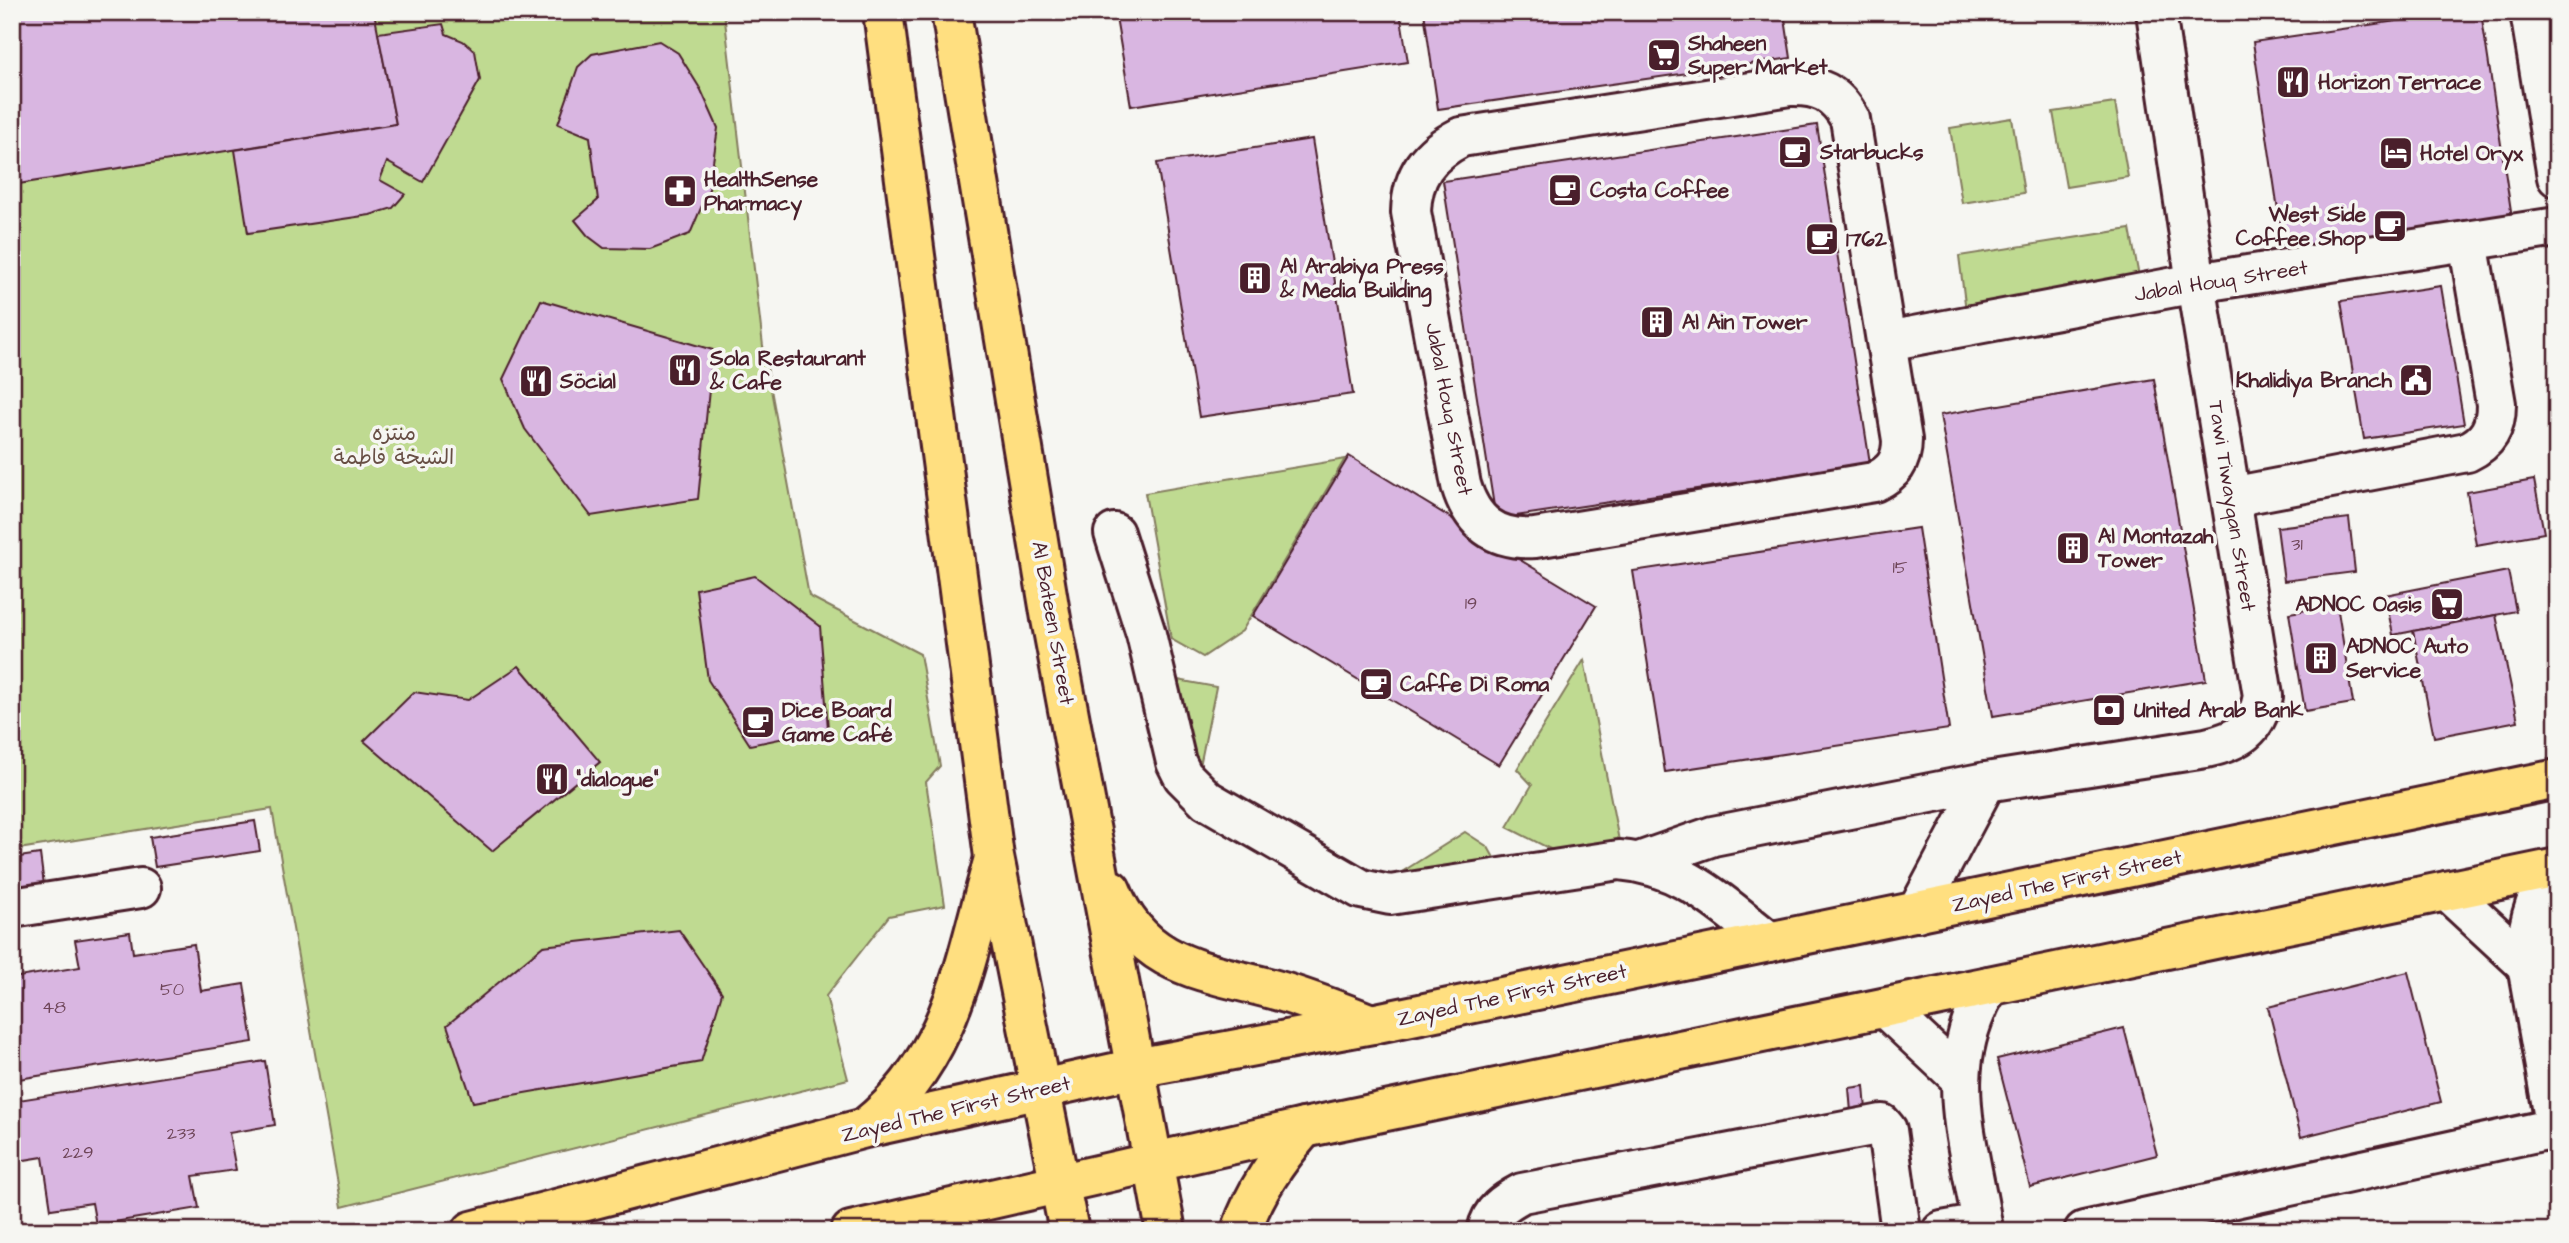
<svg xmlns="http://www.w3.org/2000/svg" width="2569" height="1243" viewBox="0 0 2569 1243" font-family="'Architects Daughter','Playpen Sans Arabic',sans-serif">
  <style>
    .green { fill: #bfda91; stroke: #847c5e; stroke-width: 2 }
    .building { fill: #d9b6e1; stroke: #4a1f2b; stroke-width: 2 }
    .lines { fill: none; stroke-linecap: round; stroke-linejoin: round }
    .minor-casing { stroke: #4a1f2b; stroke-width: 44 }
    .major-casing { stroke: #4a1f2b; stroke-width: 44 }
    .minor { stroke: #f6f6f2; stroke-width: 38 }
    .major { stroke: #ffdf80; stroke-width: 38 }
    .labels { text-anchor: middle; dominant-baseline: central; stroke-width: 7; stroke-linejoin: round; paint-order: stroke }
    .number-label { font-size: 18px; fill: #6e4558 }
    .poi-label { font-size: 21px; font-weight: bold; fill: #4a1f2b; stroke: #f6f6f2; text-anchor: start }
    .street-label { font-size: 21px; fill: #4a1f2b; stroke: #f6f6f2 }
    .park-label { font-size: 21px; fill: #674e44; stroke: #f6f6f2 }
  </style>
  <rect width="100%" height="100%" fill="#f6f6f2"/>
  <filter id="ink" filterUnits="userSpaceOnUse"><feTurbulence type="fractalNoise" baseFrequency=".0143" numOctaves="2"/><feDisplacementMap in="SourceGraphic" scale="14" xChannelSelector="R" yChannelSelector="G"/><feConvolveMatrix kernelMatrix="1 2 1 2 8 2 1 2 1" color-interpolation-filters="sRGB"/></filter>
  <g filter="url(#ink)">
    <g class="green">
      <polygon points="12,12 724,12 763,346 809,596 920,654 940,766 926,782 945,905 889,916 826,996 848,1079 342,1207 272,809 12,850"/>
      <polygon points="2115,103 2128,177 2066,187 2053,112"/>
      <polygon points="2012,118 2024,193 1962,203 1950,128"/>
      <polygon points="2130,229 2140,282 1966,311 1959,256"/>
      <polygon points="1345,459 1242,631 1203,657 1171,639 1145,493"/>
      <polygon points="1584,660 1620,846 1558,853 1507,827 1532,785 1517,769"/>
      <polygon points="1178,680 1216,687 1199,771 1193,770"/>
      <polygon points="1465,832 1488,847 1498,865 1397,875"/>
    </g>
    <g class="building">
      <polygon points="12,12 374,12 396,124 12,185"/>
      <polygon points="1115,12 1400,12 1408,62 1131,106"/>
      <polygon points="1424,12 1784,12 1791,58 1438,109"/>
      <polygon points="2458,12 2481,12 2513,224 2285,257 2253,42"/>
      <polygon points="443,24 446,34 463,41 475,51 480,80 423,182 387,162 380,180 405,194 393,208 370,215 248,233 235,150 396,124 378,33"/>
      <polygon points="659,41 678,53 701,90 718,128 709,189 690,234 650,249 604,248 588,236 575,220 598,200 590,137 558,124 578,67 592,54"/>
      <polygon points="1817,125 1870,463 1496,519 1443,181"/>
      <polygon points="1312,139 1353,394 1199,417 1157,163"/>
      <polygon points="2441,286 2464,424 2364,439 2341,301"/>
      <polygon points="541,300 713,350 698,499 591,516 525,429 503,379"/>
      <polygon points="2154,379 2206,680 1993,716 1940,415"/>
      <polygon points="1349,456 1596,606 1499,765 1253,616"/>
      <polygon points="2534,480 2544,533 2476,545 2467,492"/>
      <polygon points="2349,518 2355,572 2284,581 2277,527"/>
      <polygon points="1918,528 1949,729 1665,772 1633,571"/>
      <polygon points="2508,571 2516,611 2393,635 2385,595"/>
      <polygon points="755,576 820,626 828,729 750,745 708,680 696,589"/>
      <polygon points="2337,605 2353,703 2305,711 2289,613"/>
      <polygon points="2496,615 2518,721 2434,737 2413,631"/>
      <polygon points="519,666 600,762 492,851 364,741 414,692 468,700"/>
      <polygon points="255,821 260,851 155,867 150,837"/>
      <polygon points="40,854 44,885 12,889 12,858"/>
      <polygon points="679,930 722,993 701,1062 473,1102 447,1025 543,946"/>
      <polygon points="130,932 133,953 194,944 201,991 244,984 253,1042 12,1080 12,1015 16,1015 12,978 80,967 75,940"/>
      <polygon points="2408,972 2441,1102 2301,1137 2268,1007"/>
      <polygon points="2124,1028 2157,1155 2030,1187 1997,1059"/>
      <polygon points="265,1061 275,1125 229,1133 236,1170 193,1176 199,1208 96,1225 92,1203 51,1209 43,1157 12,1162 12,1101"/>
      <polygon points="1864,1086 1866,1110 1851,1112 1849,1088"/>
    </g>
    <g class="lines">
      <g class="minor-casing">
        <g id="minor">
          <polyline points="2530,12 2557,177"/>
          <path d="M1790,86c29,-1 46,7 60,33l52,321c0,22 -9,33 -28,42l-339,56c-40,3 -63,-16 -74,-53l-50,-273c1,-37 17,-58 50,-75z"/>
          <polyline points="1887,341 2196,283 2557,227"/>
          <path d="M2231,497l236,-45c21,-10 29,-24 29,-48l-28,-163"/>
          <path d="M1114,533l32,101 30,128 7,14 24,24 154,89 29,6 229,-35c64,5 102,44 151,82"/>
          <path d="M1639,862l74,-26 273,-54 220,-34c32,-7 51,-18 57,-52l-67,-413 -40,-271"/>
          <path d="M2551,870c-17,32 -26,59 -24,95l30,170"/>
          <polyline points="2447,891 2527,965"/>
          <polyline points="12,908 141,888"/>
          <polyline points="1917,912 1986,782"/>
          <polyline points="1885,1008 1959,1077"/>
          <path d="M1487,1231c4,-20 18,-29 35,-38l360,-69 5,6 14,101"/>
          <polyline points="1942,1231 1982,1224"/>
          <path d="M1983,1231c-13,-90 -45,-161 6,-245"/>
          <polyline points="2084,1231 2555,1128"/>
        </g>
      </g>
      <g class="major-casing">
        <g id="major">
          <polyline points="883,12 994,857 1069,1231"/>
          <polyline points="951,12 1051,619 1166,1231"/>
          <path d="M1111,890c32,82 102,81 175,103 29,9 57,20 86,31"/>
          <path d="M866,1127c86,-67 99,-167 127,-265"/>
          <polyline points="472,1231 865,1128 1136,1068 1372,1024 2557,779"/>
          <polyline points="851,1231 1304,1128 2557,868"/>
          <path d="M1241,1231c14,-40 36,-71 63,-103"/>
        </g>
      </g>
      <use href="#minor" class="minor"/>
      <use href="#major" class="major"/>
    </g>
  </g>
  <defs>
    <g id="supermarket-square" transform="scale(1.75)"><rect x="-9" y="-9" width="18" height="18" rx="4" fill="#4a1f2b" stroke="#f6f6f2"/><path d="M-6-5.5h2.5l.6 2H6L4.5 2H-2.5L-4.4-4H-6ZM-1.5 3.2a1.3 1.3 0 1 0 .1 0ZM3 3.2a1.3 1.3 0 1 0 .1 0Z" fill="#fff"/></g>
    <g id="restaurant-square" transform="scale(1.75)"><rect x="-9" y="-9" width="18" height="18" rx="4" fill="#4a1f2b" stroke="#f6f6f2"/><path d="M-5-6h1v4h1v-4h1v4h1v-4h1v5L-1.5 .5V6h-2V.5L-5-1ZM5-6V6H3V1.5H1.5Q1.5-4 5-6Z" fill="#fff"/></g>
    <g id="cafe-square" transform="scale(1.75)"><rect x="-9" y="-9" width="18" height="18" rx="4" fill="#4a1f2b" stroke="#f6f6f2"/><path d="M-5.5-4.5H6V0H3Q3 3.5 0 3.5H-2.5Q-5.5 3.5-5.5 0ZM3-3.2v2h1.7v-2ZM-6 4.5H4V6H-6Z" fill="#fff"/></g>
    <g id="hotel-square" transform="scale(1.75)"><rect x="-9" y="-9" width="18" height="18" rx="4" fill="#4a1f2b" stroke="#f6f6f2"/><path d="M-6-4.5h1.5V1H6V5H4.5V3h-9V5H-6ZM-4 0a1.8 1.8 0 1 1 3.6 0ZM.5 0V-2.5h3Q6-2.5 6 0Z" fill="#fff"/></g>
    <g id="pharmacy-square" transform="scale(1.75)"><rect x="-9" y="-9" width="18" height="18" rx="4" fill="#4a1f2b" stroke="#f6f6f2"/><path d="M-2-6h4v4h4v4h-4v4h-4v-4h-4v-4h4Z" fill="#fff"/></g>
    <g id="building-square" transform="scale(1.75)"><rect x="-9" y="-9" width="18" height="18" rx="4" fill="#4a1f2b" stroke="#f6f6f2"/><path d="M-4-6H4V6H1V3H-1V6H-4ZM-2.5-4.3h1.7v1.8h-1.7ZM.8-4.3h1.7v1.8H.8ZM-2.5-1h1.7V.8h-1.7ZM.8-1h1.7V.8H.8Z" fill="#fff"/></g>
    <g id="civic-square" transform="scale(1.75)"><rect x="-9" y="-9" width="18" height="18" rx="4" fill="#4a1f2b" stroke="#f6f6f2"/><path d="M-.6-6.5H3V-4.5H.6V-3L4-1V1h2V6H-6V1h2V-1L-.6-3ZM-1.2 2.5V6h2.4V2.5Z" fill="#fff"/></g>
    <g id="bank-square" transform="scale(1.75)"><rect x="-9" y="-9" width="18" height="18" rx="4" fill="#4a1f2b" stroke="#f6f6f2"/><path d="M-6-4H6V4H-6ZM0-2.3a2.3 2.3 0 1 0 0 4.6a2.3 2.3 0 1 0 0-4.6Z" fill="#fff"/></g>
  </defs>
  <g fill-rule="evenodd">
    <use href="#supermarket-square" x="1664" y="55"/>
    <use href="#restaurant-square" x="2293" y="82"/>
    <use href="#cafe-square" x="1795" y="152"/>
    <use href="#hotel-square" x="2396" y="153"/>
    <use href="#cafe-square" x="1565" y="190"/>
    <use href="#pharmacy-square" x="680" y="191"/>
    <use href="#cafe-square" x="2390" y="226"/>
    <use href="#cafe-square" x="1822" y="239"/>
    <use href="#building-square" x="1255" y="278"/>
    <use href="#building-square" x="1657" y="322"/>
    <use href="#restaurant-square" x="685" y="370"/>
    <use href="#civic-square" x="2416" y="380"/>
    <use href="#restaurant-square" x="536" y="381"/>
    <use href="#building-square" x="2073" y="548"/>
    <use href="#supermarket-square" x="2447" y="604"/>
    <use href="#building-square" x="2321" y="658"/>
    <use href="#cafe-square" x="1376" y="684"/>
    <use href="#bank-square" x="2109" y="710"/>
    <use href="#cafe-square" x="758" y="722"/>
    <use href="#restaurant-square" x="552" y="779"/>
  </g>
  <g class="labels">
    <g class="number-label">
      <text x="2297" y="544">31</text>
      <text x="1900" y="567">15</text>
      <text x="1471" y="603">19</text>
      <text x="172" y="989">50</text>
      <text x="54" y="1007">48</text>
      <text x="181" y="1133">233</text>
      <text x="78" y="1152">229</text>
    </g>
    <g class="poi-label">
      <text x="1688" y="43">Shaheen<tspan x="1688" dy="24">Super Market</tspan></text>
      <text x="2318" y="82">Horizon Terrace</text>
      <text x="1820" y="152">Starbucks</text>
      <text x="2420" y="153">Hotel Oryx</text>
      <text x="704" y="179">HealthSense<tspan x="704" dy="24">Pharmacy</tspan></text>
      <text x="1590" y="190">Costa Coffee</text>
      <text x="2366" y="214" text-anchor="end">West Side<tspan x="2366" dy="24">Coffee Shop</tspan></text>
      <text x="1846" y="239">1762</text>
      <text x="1280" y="266">Al Arabiya Press<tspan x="1280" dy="24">&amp; Media Building</tspan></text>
      <text x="1682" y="322">Al Ain Tower</text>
      <text x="710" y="358">Sola Restaurant<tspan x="710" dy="24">&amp; Cafe</tspan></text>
      <text x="2392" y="380" text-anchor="end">Khalidiya Branch</text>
      <text x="560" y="381">Söcial</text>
      <text x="2098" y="536">Al Montazah<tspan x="2098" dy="24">Tower</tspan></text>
      <text x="2422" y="604" text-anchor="end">ADNOC Oasis</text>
      <text x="2346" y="646">ADNOC Auto<tspan x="2346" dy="24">Service</tspan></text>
      <text x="1400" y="684">Caffe Di Roma</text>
      <text x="782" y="710">Dice Board<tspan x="782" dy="24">Game Café</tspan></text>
      <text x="2134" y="710">United Arab Bank</text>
      <text x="576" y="779">"dialogue"</text>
    </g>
    <g class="street-label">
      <text transform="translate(2221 281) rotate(-9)">Jabal Houq Street</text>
      <text transform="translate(1449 409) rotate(79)">Jabal Houq Street</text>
      <text transform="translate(2232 506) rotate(81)">Tawi Tiwayqan Street</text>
      <text transform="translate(1053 623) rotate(80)">Al Bateen Street</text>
      <text transform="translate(2067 881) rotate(-12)">Zayed The First Street</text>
      <text transform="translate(1512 995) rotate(-12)">Zayed The First Street</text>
      <text transform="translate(956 1109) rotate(-13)">Zayed The First Street</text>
    </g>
    <g class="park-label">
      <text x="394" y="433">منتزه<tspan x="394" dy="24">الشيخة فاطمة</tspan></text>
    </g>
  </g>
  <rect width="2569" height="1243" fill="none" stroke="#f6f6f2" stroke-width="42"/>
  <rect x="21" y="21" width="2527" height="1201" fill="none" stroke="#4a1f2b" stroke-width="2.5" filter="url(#ink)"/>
</svg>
